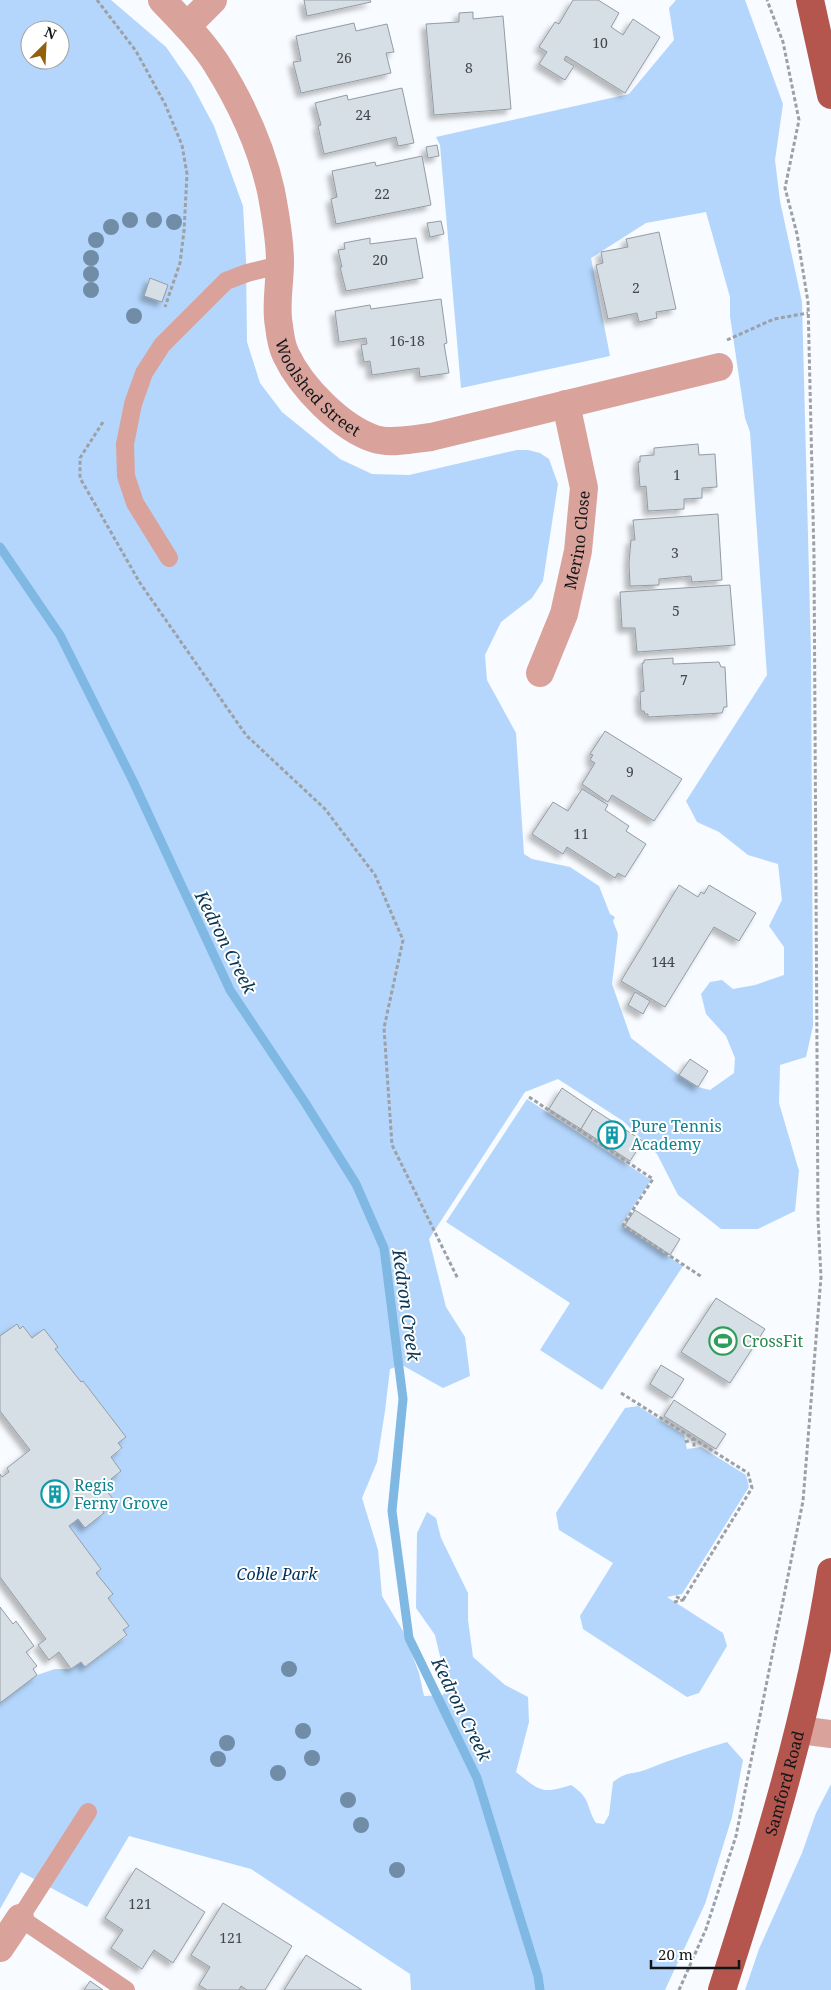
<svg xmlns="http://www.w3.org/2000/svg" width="831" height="1990" viewBox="0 0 831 1990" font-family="'Noto Serif',serif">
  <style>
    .green { fill: #b4d6fc; fill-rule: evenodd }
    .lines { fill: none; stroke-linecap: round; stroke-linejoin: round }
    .stream { stroke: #7eb8e3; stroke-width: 9 }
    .building { fill: #d6dee6; stroke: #949ba3; filter: url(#shadow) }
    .path { stroke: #9da0a4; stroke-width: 3; stroke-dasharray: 4 2.5; stroke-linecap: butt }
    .lane { stroke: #d9a39c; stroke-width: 18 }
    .street { stroke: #d9a39c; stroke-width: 28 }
    .primary { stroke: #b4564d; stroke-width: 28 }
    .tree { fill: #708ca6 }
    .labels { text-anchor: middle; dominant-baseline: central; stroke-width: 4; stroke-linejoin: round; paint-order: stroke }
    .number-label { font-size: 14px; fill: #43474c }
    .street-label { font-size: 16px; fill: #121518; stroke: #fff }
    .culture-label { font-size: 16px; fill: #0d838f; stroke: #fff; text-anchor: start }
    .leisure-label { font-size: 16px; fill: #27864d; stroke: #fff; text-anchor: start }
    .park-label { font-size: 16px; font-style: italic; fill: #00315d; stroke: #fff }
    .water-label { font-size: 18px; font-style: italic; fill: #083754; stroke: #fff }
  </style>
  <defs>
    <filter id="shadow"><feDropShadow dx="-4.5" dy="4.5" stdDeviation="2.5" flood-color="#0004"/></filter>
  </defs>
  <rect width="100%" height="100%" fill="#f8fbff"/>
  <g class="green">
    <path d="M0,0h111l55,47 25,36 23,43 29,80 3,54 1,82 13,41 22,29 58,47 32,15 37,1 108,-25h11l12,3 9,6 9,25 -15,97 -11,17 -31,24 -16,33 2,25 29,53 8,121 8,5 38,8 29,19 11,28 5,3 -2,4 5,13 -6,50 19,54 48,37 19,12 12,3 24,-17 1,-15 -9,-22 -20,-22 -5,-20 9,-12 12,-2 11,9 22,-4 29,-10v-28l-15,-21 13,-26 -4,-36 -30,-9 -29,-23 -22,-10 -11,-21 81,-126 -17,-243 -5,-14 -15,-102v-19l-24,-85 -60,11 -55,35 19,98 -149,32 -21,-243 -4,-8 193,-43 45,-54 -5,-32 7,-8h69l38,104 -8,56 5,41 22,101 9,351 2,373 -7,31 -26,8 -1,38 20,68 -4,40 -37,18h-37l-43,-34 -21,-41 -34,-33 -65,-42 -33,13 -96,147 17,68 19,30 5,39 -27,12 -41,-23 -12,4 -5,42 -8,51 -15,36 16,52 4,46 21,35 16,42 5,23 19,-1 4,-9 -12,-51 -19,-27 1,-75 10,-21 9,6 5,20 27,55v27l5,37 32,28 23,12 1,25 -13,50c23,18 25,23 55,13 21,14 14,20 25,38l8,1 5,-9 4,-33c15,-11 17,-7 32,-12 28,-11 54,-20 82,-28l16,18 -11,57 -27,87 -40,86h-254l-1,-16 -159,-105 -122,-33 -42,71 -66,-35 -21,37v-206l37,-28 18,-6h16l10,-7 4,5 42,-31 -4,-6 5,-4 -20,-28 4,-4 -16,-21 5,-4 -32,-43 9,-7 7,9 19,-15 -2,-4 11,-10 -9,-11 9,-7 -2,-2 10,-8 -10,-14 11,-8 -4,-6 8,-6 -43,-56 -2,1 -26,-33 -11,-20 -12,9 -8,-11 -4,2 -3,-5 -17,12zM30,30h30v30h-30z"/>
    <polygon points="527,1099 651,1180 621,1225 683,1266 602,1390 540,1350 570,1303 446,1222"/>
    <polygon points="638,1406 684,1435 687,1449 701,1447 746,1475 749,1487 682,1594 667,1597 723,1633 727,1646 699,1693 687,1697 583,1629 580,1616 613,1563 559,1530 556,1513 625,1408"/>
    <polygon points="831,1784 831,1990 745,1990 759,1949 802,1853 816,1813"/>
  </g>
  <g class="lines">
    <polyline class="stream" points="0,547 60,635 133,781 230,990 304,1101 356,1184 384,1248 403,1399 392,1511 409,1638 477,1778 538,1976 540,1990"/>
  </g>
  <g class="building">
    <polygon points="304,0 370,0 371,2 307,16"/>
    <polygon points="573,0 598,0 619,13 611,27 623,35 633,19 660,37 625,93 566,56 564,60 574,66 565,80 539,64 547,52 539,47 555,22 559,24"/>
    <polygon points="473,12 473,19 503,16 511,109 434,115 426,24 459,22 459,13"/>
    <polygon points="354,23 356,31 387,24 394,52 386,53 391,73 301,93 293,62 301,61 296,36"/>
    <polygon points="402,88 414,143 398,146 396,137 324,154 318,126 321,125 315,103 347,95 348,100"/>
    <polygon points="437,145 439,156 428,158 426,147"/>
    <polygon points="422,156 431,205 336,224 331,199 337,197 332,171 375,162 376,166"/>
    <polygon points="441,221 444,234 430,237 427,223"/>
    <polygon points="659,232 676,309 656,312 657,318 639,322 637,313 608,319 596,265 603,263 601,252 628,247 626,239"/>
    <polygon points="370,238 370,244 416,238 423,278 346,291 340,267 342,267 338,250 345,249 344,243"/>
    <polygon points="150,278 168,285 162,302 144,296"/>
    <polygon points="441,299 447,343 444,344 449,373 420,377 419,368 372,375 370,361 364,362 361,345 367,344 366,338 339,342 335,311 370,305 371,309"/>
    <polygon points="698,444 699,455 715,454 717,487 702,488 702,498 684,499 684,509 648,511 646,486 640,487 638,462 640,462 640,456 654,455 654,448"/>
    <polygon points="718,514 722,580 692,582 691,576 659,579 659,585 630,586 629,563 631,540 635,540 633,520"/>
    <polygon points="730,585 735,645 637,652 635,628 622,628 620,592"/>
    <polygon points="673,658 673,664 719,662 721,667 725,667 727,707 724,707 722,713 648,717 648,714 645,714 644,711 641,711 640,692 644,691 642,663 644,663 644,660"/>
    <polygon points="605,731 682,779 654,821 612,795 608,802 582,784 595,763 590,760 593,755 590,754"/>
    <polygon points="582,789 608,805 605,810 629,826 626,831 646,844 625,877 618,873 615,878 567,847 563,854 532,834 553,802 568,811"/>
    <polygon points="679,885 698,897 701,892 704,894 709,885 756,913 739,941 714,927 665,1007 621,981"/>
    <polygon points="635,992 650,1001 643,1014 628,1005"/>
    <polygon points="690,1059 708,1071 698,1087 679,1075"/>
    <polygon points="562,1088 593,1109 581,1129 549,1109"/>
    <polygon points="593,1109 643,1141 630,1161 581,1129"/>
    <polygon points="635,1210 680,1239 670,1255 625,1225"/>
    <polygon points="716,1298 765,1329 730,1383 681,1352"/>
    <polygon points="17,1324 20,1329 23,1326 32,1338 44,1329 58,1347 55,1349 81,1382 83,1381 126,1437 118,1443 122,1448 111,1457 121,1471 111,1479 113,1481 104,1488 114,1500 102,1509 104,1513 85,1528 78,1519 69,1526 101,1569 96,1573 113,1594 108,1598 129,1626 123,1630 127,1635 85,1667 81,1662 71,1669 59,1652 49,1660 38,1645 46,1639 0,1577 0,1474 2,1477 9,1472 7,1468 30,1450 0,1411 0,1336"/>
    <polygon points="661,1365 684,1379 672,1398 650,1384"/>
    <polygon points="674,1400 726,1434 716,1449 664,1416"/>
    <polygon points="0,1607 13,1624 16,1621 34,1646 26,1652 37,1666 33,1669 37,1675 0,1703"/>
    <polygon points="136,1868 205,1912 173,1963 154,1950 142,1969 111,1948 123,1930 105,1918"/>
    <polygon points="223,1903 292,1946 265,1990 247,1990 241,1986 239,1990 207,1990 199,1985 210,1967 191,1955"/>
    <polygon points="306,1955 362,1990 284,1990"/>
    <polygon points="90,1981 103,1990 84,1990"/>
  </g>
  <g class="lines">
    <g class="path">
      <polyline points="97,0 136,51 165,104 182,145 187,174 184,231 180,263 165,307"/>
      <polyline points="727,340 774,319 808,313"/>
      <polyline points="103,422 80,458 80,478 140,583 246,735 325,809 375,875 403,940 384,1028 392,1145 458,1279"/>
      <polyline points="529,1097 653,1179 623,1225 702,1277"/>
      <polyline points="621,1393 748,1473 752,1488 683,1600"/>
      <polyline points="685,1442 694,1439 694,1448"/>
      <polyline points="674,1602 683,1600 675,1596"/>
      <polyline points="679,1990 706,1929 736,1836 803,1501 821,1277 818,1218 814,556 808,302 797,234 785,188 799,120 783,42 767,0"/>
    </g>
    <g class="lane">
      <polyline points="169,558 135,503 126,476 125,444 133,404 144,373 162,345 226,281 247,273 280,265"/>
      <polyline points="88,1812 20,1918 126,1990"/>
    </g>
    <g class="street">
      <path id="s1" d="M162,0c19,20 39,40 54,63 24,38 45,83 55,128 4,21 9,49 9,71 0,21 -5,44 -1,64 1,9 3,21 7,29 15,32 55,73 89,84 15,5 40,0 56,-2l288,-70"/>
      <polyline points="187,26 213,0"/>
      <path id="s2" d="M540,673l24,-59 14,-63 6,-63 -18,-84"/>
      <polyline points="800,1730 831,1734"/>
      <polyline points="0,1948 20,1918"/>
    </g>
    <g class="primary">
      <polyline points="810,0 831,95"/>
      <path id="s3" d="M722,1990c44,-137 87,-275 109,-418"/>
    </g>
  </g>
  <g class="tree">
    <circle cx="130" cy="220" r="8"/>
    <circle cx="154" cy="220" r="8"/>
    <circle cx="174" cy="222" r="8"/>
    <circle cx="111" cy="227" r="8"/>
    <circle cx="96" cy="240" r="8"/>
    <circle cx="91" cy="258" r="8"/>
    <circle cx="91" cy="274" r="8"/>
    <circle cx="91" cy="290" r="8"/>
    <circle cx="134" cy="316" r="8"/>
    <circle cx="289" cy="1669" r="8"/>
    <circle cx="303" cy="1731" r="8"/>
    <circle cx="227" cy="1743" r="8"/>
    <circle cx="312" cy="1758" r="8"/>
    <circle cx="218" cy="1759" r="8"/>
    <circle cx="278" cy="1773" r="8"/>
    <circle cx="348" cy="1800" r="8"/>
    <circle cx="361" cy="1825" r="8"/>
    <circle cx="397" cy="1870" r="8"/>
  </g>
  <defs>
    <g id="building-ring" transform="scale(1.4375)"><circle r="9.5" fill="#fff" stroke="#0f9aa8" stroke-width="1.5"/><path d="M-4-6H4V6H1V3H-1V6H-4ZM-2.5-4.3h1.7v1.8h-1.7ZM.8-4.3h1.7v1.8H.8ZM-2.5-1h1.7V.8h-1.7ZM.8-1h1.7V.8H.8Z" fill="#0f9aa8"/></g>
    <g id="stadium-ring" transform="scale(1.4375)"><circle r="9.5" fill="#fff" stroke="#2e9e5b" stroke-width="1.5"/><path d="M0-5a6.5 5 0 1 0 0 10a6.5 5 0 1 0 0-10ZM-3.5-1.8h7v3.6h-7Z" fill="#2e9e5b"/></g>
  </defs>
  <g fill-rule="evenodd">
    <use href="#building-ring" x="612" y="1135"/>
    <use href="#stadium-ring" x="723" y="1341"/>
    <use href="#building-ring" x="55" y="1494"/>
  </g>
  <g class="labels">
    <g class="number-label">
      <text x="600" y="42">10</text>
      <text x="344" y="57">26</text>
      <text x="469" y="67">8</text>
      <text x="363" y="114">24</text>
      <text x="382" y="193">22</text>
      <text x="380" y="259">20</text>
      <text x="636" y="287">2</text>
      <text x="407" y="340">16-18</text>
      <text x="677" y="474">1</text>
      <text x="675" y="552">3</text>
      <text x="676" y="610">5</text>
      <text x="684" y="679">7</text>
      <text x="630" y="771">9</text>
      <text x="581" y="833">11</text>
      <text x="663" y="961">144</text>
      <text x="140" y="1903">121</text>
      <text x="231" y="1937">121</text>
    </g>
    <g class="street-label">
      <text stroke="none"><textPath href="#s1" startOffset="434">Woolshed Street</textPath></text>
      <text stroke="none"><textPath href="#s2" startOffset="139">Merino Close</textPath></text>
      <text stroke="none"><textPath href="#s3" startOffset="216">Samford Road</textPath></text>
    </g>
    <g class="culture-label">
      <text x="631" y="1126">Pure Tennis<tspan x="631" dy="18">Academy</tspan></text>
      <text x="74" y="1485">Regis<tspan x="74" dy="18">Ferny Grove</tspan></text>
    </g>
    <g class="leisure-label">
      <text x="742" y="1341">CrossFit</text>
    </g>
    <g class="park-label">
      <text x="277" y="1574">Coble Park</text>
    </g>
    <g class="water-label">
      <text transform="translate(226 942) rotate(63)">Kedron Creek</text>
      <text transform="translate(407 1305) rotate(82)">Kedron Creek</text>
      <text transform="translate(462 1709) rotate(64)">Kedron Creek</text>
    </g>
  </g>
  <g transform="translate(45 45) rotate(24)"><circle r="24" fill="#ffffff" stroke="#a0a1a3"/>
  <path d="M0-4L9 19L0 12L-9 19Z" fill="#91610e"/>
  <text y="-8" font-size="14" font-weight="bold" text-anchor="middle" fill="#121518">N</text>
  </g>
  <path d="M651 1960v8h88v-8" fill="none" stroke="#121518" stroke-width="2.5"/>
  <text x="658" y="1960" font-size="15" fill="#121518" stroke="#ffffff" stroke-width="4" paint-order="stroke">20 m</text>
</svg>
